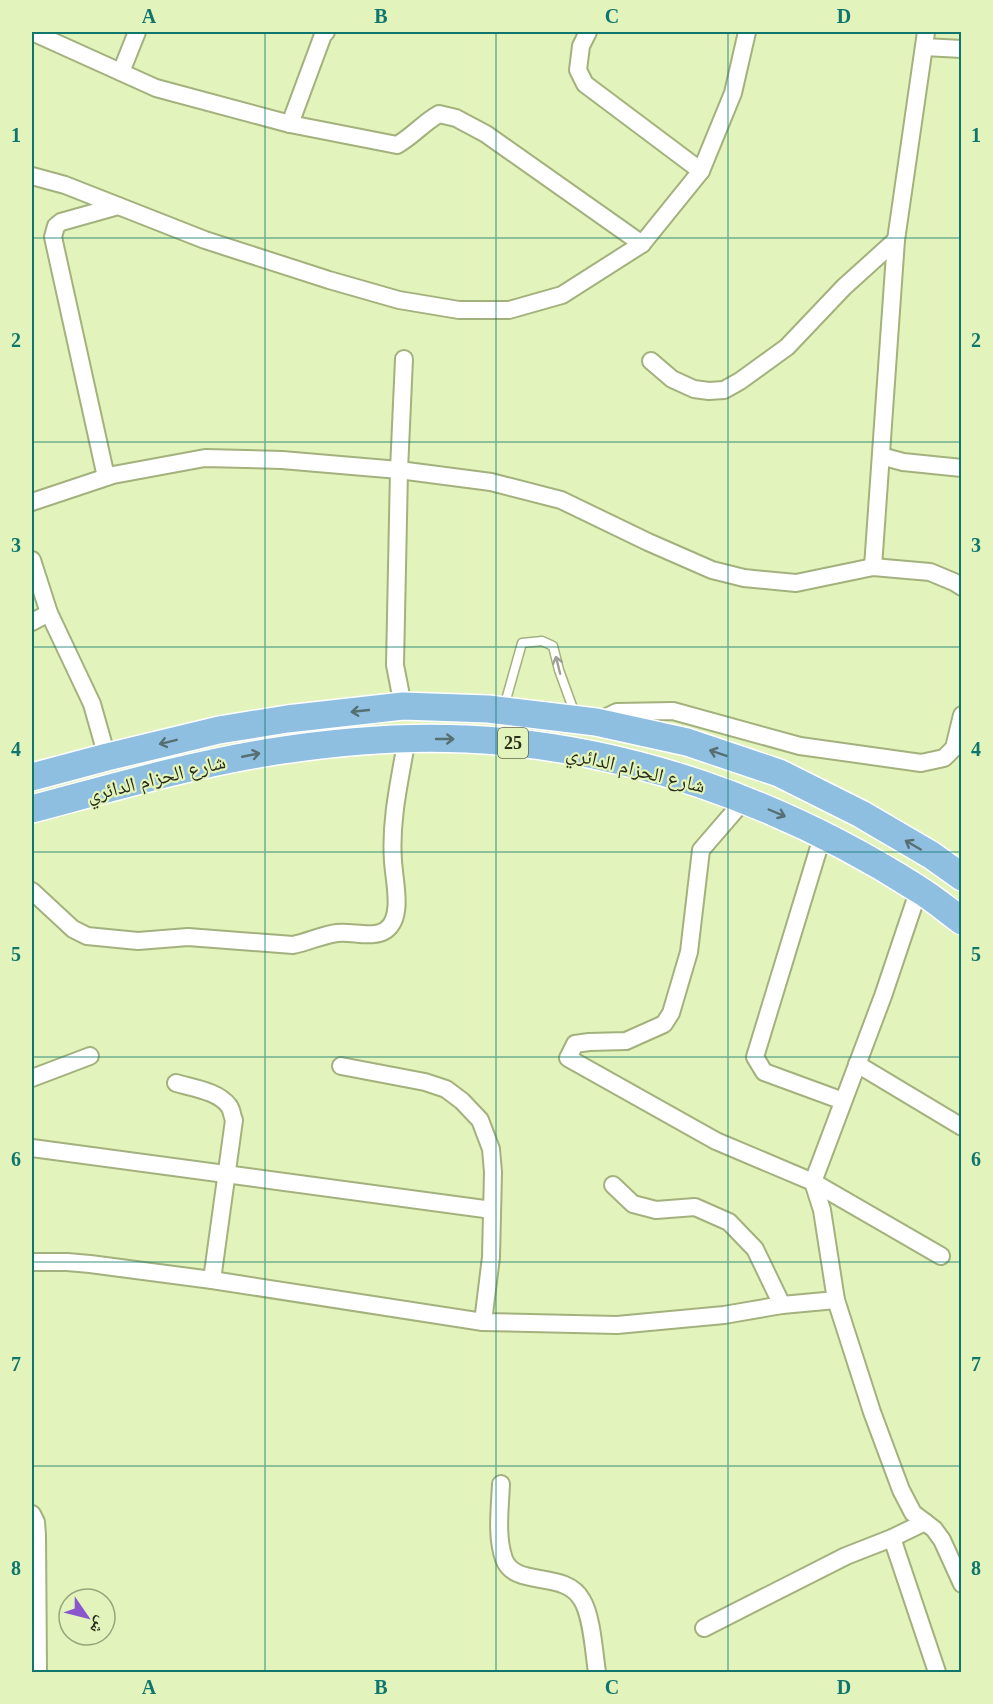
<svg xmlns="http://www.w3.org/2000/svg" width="993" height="1704" viewBox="0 0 993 1704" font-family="'Times New Roman','Noto Naskh Arabic',serif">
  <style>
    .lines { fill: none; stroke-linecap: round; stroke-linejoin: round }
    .lane-casing { stroke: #a3b17d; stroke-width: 11 }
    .street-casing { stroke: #a3b17d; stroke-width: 20 }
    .primary-casing { stroke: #fff; stroke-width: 30 }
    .lane { stroke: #fff; stroke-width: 8 }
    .street { stroke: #fff; stroke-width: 16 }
    .primary { stroke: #8fbfe0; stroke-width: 27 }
    .oneway { stroke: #9ea097 }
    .oneway2 { stroke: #566f72 }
    .grid { fill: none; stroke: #0f766e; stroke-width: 1.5; stroke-opacity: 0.55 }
    .labels { text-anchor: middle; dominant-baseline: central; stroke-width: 4.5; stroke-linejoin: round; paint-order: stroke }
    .shield { fill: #e3f3bc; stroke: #5f6849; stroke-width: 1.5 }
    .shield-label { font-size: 18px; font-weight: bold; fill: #272d18 }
    .street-label { font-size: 20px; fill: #272d18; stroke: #e3f3bc }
    .neatline { fill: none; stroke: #0f766e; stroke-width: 2 }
    .grid-label { font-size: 20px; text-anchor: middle; font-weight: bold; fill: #0f766e }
  </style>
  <rect width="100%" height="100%" fill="#e3f3bc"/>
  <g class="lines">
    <g class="lane-casing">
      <polyline id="lane" points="504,707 522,643 542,641 553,646 559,670 575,714"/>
    </g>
    <g class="street-casing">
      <g id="street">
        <path d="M32,32l124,56 134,36 107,21c16,-9 26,-22 42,-31l17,4 30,16 156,110"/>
        <polyline points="588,32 581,46 578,70 585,84 701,171"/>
        <polyline points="924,47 962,49"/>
        <polyline points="121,72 137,32"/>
        <polyline points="290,124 323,35 326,32"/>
        <polyline points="32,176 65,185 205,240 329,280 399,300 459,310 509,310 562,295 642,244 701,171 733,93 747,32"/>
        <polyline points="651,361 672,379 694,389 709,391 724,390 740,381 787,347 844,287 896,240"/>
        <polyline points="881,456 903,462 962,468"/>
        <polyline points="106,477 53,237 56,226 61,222 118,206"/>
        <polyline points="32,502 113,475 205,458 282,460 399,470 491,482 561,500 648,542 712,570 744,578 796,583 873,567 930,572 954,582 962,587"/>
        <polyline points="32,560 49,613 92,704 107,757"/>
        <polyline points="873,567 896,240 926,32"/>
        <polyline points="32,622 49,613"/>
        <polyline points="403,706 395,665 399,470 404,359"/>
        <polyline points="596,722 617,712 673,711 800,746 921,763 944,758 954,748 962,715"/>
        <polyline points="745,799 701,850 689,952 671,1013 664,1024 626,1041 589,1042 575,1044 568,1058 716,1141 813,1182 941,1256"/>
        <polyline points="823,834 755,1057 764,1072 843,1101"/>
        <polyline points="919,889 883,996 813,1182 822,1210 836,1300 872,1412 901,1490 913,1513 934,1529 942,1540 962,1584"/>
        <path d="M32,891l41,38 14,7 51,5 50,-4 105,8c15,-3 29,-10 44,-12 15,-2 36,6 49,-3 18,-13 8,-49 7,-69 -3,-41 7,-82 14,-123"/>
        <polyline points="857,1064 962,1127"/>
        <polyline points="341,1066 425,1082 446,1089 462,1101 480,1120 491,1149 493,1172 491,1257 483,1322"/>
        <polyline points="32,1078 90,1056"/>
        <path d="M176,1083c17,5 42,8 53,23 3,4 3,10 5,14l-22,160"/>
        <polyline points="32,1148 492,1210"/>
        <polyline points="613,1185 633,1204 656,1210 695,1207 729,1222 755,1249 782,1305"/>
        <polyline points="32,1262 67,1262 90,1264 212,1280 483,1322 617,1325 724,1315 782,1305 836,1300"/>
        <path d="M501,1484c-1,24 -5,52 3,75 11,30 61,10 78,41 10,16 12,53 15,72"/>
        <polyline points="32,1514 36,1522 37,1535 38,1672"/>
        <polyline points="892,1538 937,1672"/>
        <polyline points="704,1628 846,1556 892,1538 925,1522"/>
      </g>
    </g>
    <g class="primary-casing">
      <g id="primary">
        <polyline points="32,777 107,757 219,730 287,719 403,706 488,709 596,722 687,742 779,773 861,814 931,855 962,877"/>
        <path d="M32,809c79,-21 158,-44 238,-57 63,-10 133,-16 196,-13 161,7 317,64 452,150 15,9 29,21 44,32"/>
      </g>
    </g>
    <use href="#lane" class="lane"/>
    <use href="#street" class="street"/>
    <use href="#primary" class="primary"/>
  </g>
  <defs><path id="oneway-shaft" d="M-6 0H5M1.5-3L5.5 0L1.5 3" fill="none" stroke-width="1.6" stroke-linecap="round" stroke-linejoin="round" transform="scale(1.5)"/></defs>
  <use class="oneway" href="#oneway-shaft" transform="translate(558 665) rotate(-104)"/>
  <g class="oneway2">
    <use href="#oneway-shaft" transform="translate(360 711) rotate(174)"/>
    <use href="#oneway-shaft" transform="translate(445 739)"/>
    <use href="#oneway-shaft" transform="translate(168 742) rotate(166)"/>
    <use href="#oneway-shaft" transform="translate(718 753) rotate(-161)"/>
    <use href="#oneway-shaft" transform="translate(251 755) rotate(-11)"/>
    <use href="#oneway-shaft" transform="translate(777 813) rotate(23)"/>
    <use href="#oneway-shaft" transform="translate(913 845) rotate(-150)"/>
  </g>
  <path class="grid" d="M265,32v1640M496,32v1640M728,32v1640M32,238h930M32,442h930M32,647h930M32,852h930M32,1057h930M32,1262h930M32,1466h930"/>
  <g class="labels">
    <rect class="shield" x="498" y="728" width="30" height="30" rx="4.5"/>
    <g class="shield-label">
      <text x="513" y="743">25</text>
    </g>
    <g class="street-label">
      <text transform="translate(636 769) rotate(14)">شارع الحزام الدائري</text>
      <text transform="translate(156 778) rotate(-14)">شارع الحزام الدائري</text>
    </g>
  </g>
  <rect width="993" height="1704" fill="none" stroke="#e3f3bc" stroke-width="66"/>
  <g transform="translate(87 1617) rotate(125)"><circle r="28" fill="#e3f3bc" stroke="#98a47a" stroke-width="1.5"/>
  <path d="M0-4.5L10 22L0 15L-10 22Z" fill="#8a55cd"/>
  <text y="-9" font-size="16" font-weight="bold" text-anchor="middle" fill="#272d18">ش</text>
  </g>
  <rect x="33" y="33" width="927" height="1638" class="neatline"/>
  <g class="grid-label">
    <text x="149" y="23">A</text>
    <text x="381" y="23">B</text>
    <text x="612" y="23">C</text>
    <text x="844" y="23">D</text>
    <text x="16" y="142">1</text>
    <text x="976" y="142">1</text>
    <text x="16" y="347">2</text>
    <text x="976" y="347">2</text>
    <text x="16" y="552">3</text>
    <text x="976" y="552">3</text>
    <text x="16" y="756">4</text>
    <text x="976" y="756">4</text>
    <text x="16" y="961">5</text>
    <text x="976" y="961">5</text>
    <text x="16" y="1166">6</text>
    <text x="976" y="1166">6</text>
    <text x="16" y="1371">7</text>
    <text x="976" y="1371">7</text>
    <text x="16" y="1575">8</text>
    <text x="976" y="1575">8</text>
    <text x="149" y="1694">A</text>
    <text x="381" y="1694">B</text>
    <text x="612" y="1694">C</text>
    <text x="844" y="1694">D</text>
  </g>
</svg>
